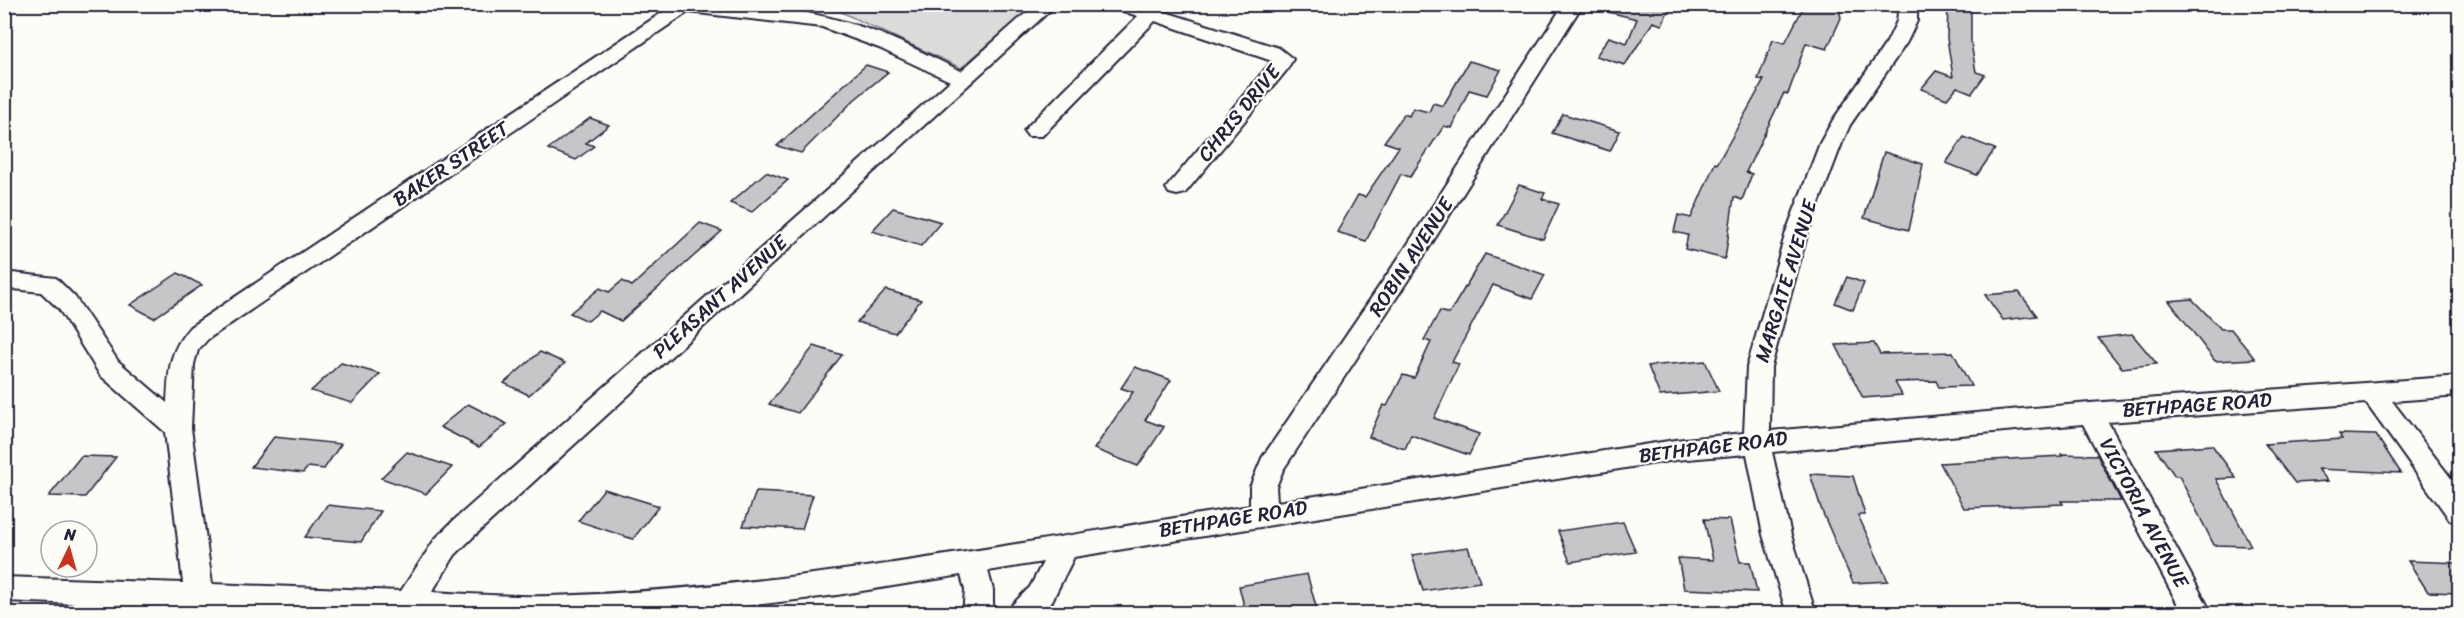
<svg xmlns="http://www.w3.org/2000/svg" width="2464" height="618" viewBox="0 0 2464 618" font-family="Sriracha,sans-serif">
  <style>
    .green { fill: #dddcdb; stroke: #807f8b; stroke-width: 1.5 }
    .building { fill: #c6c6c8; stroke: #22223b; stroke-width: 1.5 }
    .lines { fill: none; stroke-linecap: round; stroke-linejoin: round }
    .minor-casing { stroke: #22223b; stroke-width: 4 }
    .minor { fill: #fdfcf7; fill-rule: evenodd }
    .labels { text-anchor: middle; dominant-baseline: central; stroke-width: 4.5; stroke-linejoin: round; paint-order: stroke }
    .street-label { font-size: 20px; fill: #22223b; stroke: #fdfcf7 }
  </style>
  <rect width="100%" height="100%" fill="#fdfcf7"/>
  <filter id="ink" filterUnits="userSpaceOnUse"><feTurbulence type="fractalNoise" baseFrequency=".0167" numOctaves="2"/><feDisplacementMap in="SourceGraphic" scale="12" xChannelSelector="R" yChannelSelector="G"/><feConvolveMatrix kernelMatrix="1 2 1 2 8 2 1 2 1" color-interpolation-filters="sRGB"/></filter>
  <g filter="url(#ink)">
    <polygon class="green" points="778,5 778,4 1034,5 961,68 839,11 776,6"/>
    <g class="building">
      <polygon points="1609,4 1671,4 1662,25 1653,22 1625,65 1596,56 1609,37 1627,43 1637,19 1608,12"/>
      <polygon points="1805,4 1838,4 1841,18 1827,49 1806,43 1788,94 1784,93 1746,172 1752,174 1742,200 1734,197 1725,259 1685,249 1688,235 1674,232 1678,215 1691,218 1715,163 1717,164 1764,80 1758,79 1773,40 1785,43"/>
      <polygon points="1948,4 1971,6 1971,43 1976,72 1985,75 1972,93 1957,87 1947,99 1921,89 1936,71 1953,77 1947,38"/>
      <polygon points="1469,61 1501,70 1487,95 1469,90 1452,128 1444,126 1410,177 1401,174 1366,241 1337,232 1358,195 1365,197 1399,147 1384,142 1404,114 1409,116 1413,108 1429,112 1433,103 1443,106"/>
      <polygon points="866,65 888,72 854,100 801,153 777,146"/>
      <polygon points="1563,114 1620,131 1610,151 1552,133"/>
      <polygon points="590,118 609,125 586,143 594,146 576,160 548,149"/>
      <polygon points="1964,137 1995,149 1977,175 1946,163"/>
      <polygon points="1884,152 1923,164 1909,230 1864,218"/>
      <polygon points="766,172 788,180 752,212 730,203"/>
      <polygon points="1519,185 1545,193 1542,199 1559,204 1543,239 1498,225"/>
      <polygon points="893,208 941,222 921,246 872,231"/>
      <polygon points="700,223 722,231 621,321 600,311 588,321 570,313 600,288 609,292 622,281 632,286"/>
      <polygon points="1485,254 1545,275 1532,299 1493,285 1452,362 1459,364 1434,418 1479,434 1469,455 1411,435 1405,449 1369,437 1383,405 1387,406 1403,375 1414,378 1431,342 1424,340 1440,311 1449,314"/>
      <polygon points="178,273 202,285 154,318 130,305"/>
      <polygon points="1847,277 1864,283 1853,310 1835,303"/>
      <polygon points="886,290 921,300 895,333 857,322"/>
      <polygon points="2019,292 2037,316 2003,320 1985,295"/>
      <polygon points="2192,299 2221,329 2231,329 2255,359 2215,361 2169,301"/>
      <polygon points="2132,334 2157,364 2122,368 2098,338"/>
      <polygon points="1874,343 1880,354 1953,352 1971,386 1939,387 1936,381 1895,382 1902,395 1863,398 1836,345"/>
      <polygon points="814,346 842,355 798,413 769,404"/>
      <polygon points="540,352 565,363 529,395 504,383"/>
      <polygon points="1705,361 1719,391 1660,396 1648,366"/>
      <polygon points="341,363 380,374 352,403 311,391"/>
      <polygon points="1135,367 1171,380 1145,420 1164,427 1138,466 1094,449 1133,392 1121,388"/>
      <polygon points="468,404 507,424 479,447 440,427"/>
      <polygon points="2339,434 2376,435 2401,473 2318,469 2328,481 2295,483 2265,444 2342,439"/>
      <polygon points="274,437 341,444 324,469 308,467 303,473 251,467"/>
      <polygon points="2212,445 2236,478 2216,479 2251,546 2214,545 2179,476 2175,476 2156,449"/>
      <polygon points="407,452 452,467 426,494 381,478"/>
      <polygon points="2061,454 2097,455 2121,501 2061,501 2063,504 1964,508 1940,463 2062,456"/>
      <polygon points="81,456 116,457 85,497 49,496"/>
      <polygon points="1810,474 1853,476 1865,515 1858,515 1888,581 1853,583 1822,511"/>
      <polygon points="604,489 659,506 633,539 578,521"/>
      <polygon points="756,492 813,495 802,529 743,526"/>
      <polygon points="327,505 381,511 361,542 305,537"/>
      <polygon points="1704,519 1730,520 1740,562 1750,562 1757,592 1684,589 1678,558 1713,560"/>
      <polygon points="1623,522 1636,552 1570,562 1558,531"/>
      <polygon points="1468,547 1480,582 1423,591 1412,555"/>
      <polygon points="2408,561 2460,563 2460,593 2428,592"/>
      <polygon points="1307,574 1317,610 1298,614 1246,614 1239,586"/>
    </g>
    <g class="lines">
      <g class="minor-casing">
        <g id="minor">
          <path d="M675,4c58,0 120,2 177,20 38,11 73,30 109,47l75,-67h21l-584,533 -18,18 -23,37c39,2 79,5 118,4 235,-7 468,-54 700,-90v-19l12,-29 140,-205 162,-249h19l-165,261 -135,205 -7,17 1,15 398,-62 69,-7 3,-66 39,-135 34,-89 13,-23 54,-78 10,-21 2,-17h18v17l-10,21 -57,83 -8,18 -34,89 -37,135 -1,64 320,-28 370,-27v20l-68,5 68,89v33l-10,-3 -84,-117 -258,19 104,192h-29l-100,-190 -311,28 19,83 25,79h-29l-24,-79 -16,-81 -72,6 -601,97 -24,48 -8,9h-34l4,-9 18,-18 13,-25 -55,9 5,19v24h-30l2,-24 -4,-15 -124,20 -156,19h-352l-325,-13v-24l179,6 -18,-151 -65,-57 -41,-66 -18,-17 -37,-4v-16l52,6 19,19 43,64 49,42c2,-32 1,-51 23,-76zM688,12l134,15 57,21 71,33 -497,440 -18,18 -34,52 -189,-7 -21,-156 3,-64 4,-14 10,-11z"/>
          <polygon points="1110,4 1140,4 1279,48 1293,59 1286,71 1185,193 1177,195 1169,193 1166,188 1272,61 1155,21 1042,136 1028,136 1024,131 1028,126 1138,16 1112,8"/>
        </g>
      </g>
      <use href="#minor" class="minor"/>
    </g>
  </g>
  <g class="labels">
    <g class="street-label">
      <text transform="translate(1239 113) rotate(-51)">CHRIS DRIVE</text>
      <text transform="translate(451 164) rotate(-34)">BAKER STREET</text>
      <text transform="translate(1411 257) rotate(-57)">ROBIN AVENUE</text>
      <text transform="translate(1786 281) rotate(-73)">MARGATE AVENUE</text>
      <text transform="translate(720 297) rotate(-42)">PLEASANT AVENUE</text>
      <text transform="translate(2197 405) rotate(-4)">BETHPAGE ROAD</text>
      <text transform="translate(1713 447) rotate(-7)">BETHPAGE ROAD</text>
      <text transform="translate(2144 513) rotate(62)">VICTORIA AVENUE</text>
      <text transform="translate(1233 519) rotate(-9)">BETHPAGE ROAD</text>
    </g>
  </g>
  <rect width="2464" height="618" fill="none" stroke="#fdfcf7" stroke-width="24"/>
  <rect x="12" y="12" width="2440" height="594" fill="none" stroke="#22223b" stroke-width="2" filter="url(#ink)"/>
  <g transform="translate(69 549) rotate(5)"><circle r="28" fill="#fdfcf7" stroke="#a5a5ac" stroke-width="1.5"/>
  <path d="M0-4.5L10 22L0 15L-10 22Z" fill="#c8321e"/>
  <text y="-9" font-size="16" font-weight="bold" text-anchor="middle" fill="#22223b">N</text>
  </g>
</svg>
